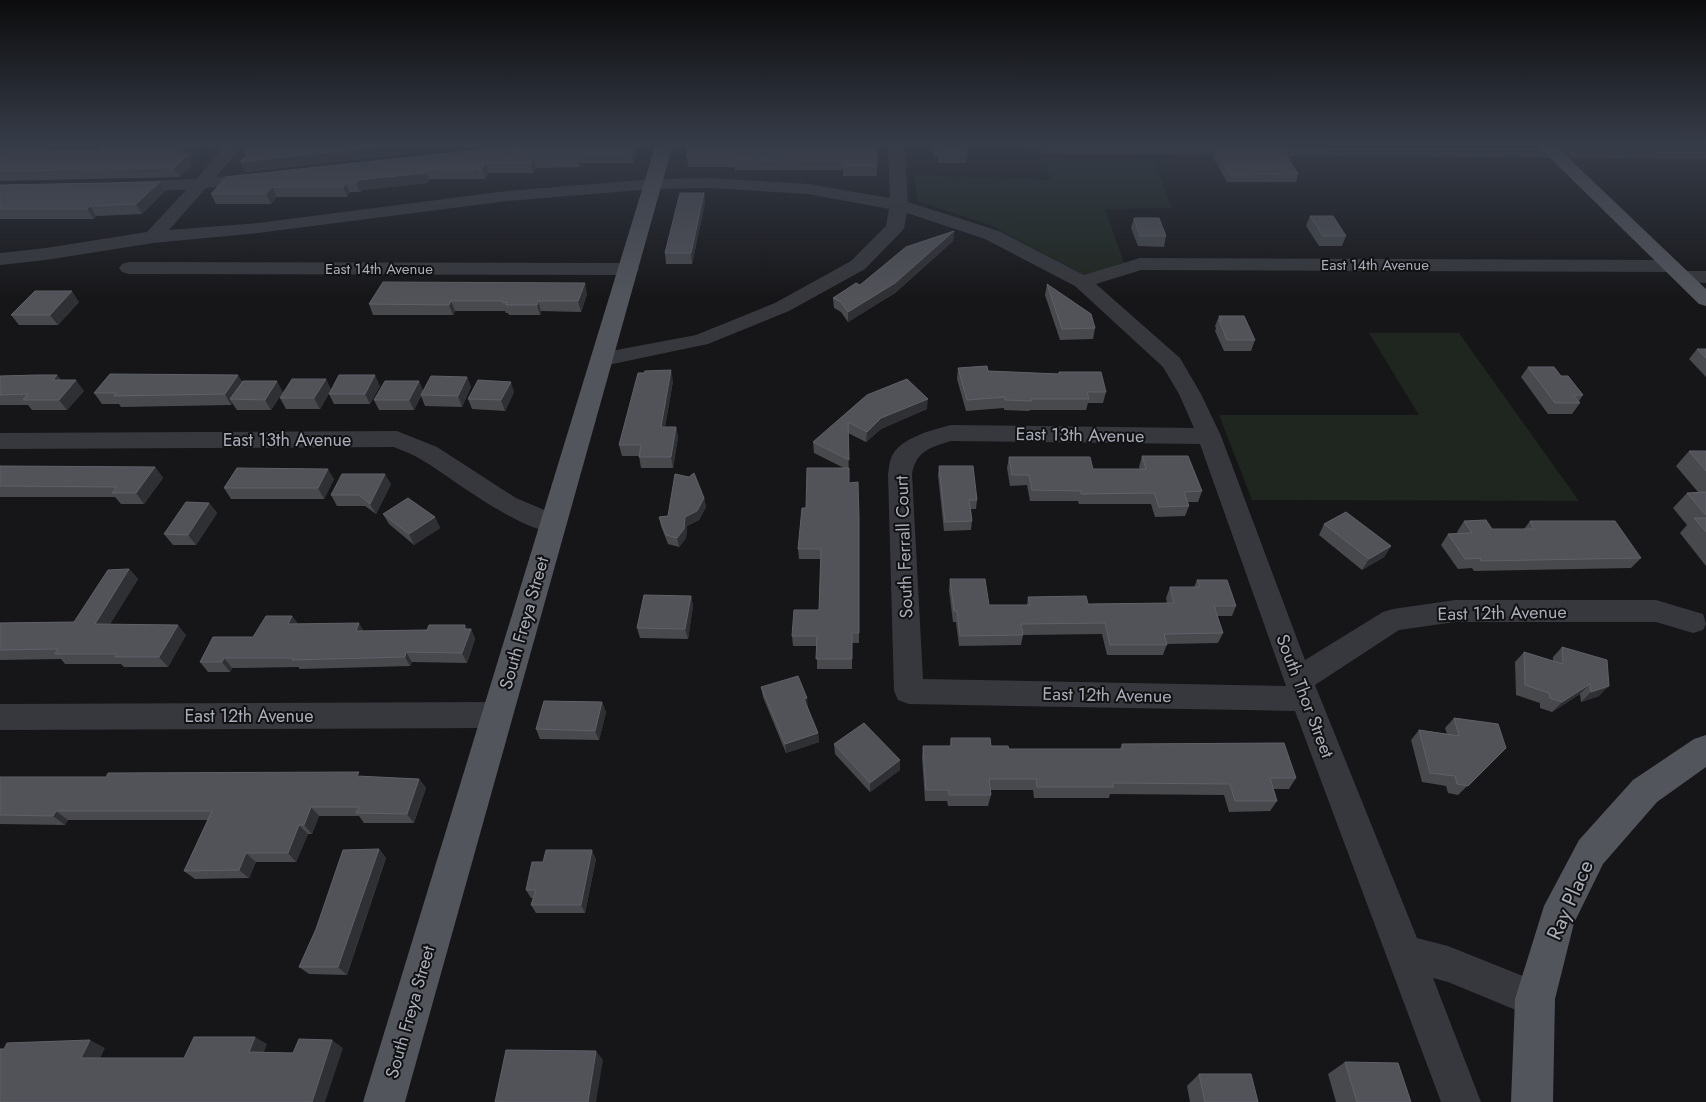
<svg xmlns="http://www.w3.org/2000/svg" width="1706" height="1102" viewBox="0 0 1706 1102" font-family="Jost,sans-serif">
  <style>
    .green { fill: #1e261f }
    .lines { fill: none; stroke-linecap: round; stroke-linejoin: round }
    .minor { fill: #37383d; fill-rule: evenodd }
    .major { fill: #53555c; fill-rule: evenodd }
    .wall { fill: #47494d }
    .shaded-wall { fill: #2f3033 }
    .building { fill: #525359; stroke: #5f6168 }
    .labels { text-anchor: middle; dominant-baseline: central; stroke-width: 4; stroke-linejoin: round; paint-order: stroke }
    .far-street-label { font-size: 15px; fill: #a8adb8; stroke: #111113 }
    .street-label { font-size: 18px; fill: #a8adb8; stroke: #111113 }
    .near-street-label { font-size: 21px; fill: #a8adb8; stroke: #111113 }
  </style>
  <rect width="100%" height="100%" fill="#161618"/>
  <g class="green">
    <polygon points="1046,159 1154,160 1172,208 1105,209 1125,265 1086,276 990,225 917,201 914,175 1050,180"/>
    <polygon points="1369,333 1459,333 1579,501 1252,500 1219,415 1419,415"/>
  </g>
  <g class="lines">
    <g class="minor">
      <path d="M227,144h17l-28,33 41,-4 6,1 3,4 -3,4 -6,1 -51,5 -37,42 89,-7 249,-32 146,-12 57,-1 98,6 82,14 -2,-54h16l4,58 91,29 85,44 56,-17 531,2 7,2 3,4 -3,4 -7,2 -530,-2 -45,14 84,74 21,36 20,42 84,224 78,-48 10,-3 62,-9h201l47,14 3,10 -3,6 -10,3 -37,-11h-201l-56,8 -84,55 102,253 31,8 100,40 6,13 -6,13 -13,6 -87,-36 -15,-4 48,124h-40l-146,-391 -386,-7 -11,-4 -4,-9 -6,-217c1,-5 1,-11 3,-16 8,-20 41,-28 60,-33l243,3 -15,-34 -16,-27 -88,-81 -90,-47 -78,-26 -3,15 -3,4 -36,37 -76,42 -81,33 -105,22 -8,-2 -3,-5 3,-5 101,-19 79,-32 76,-42 35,-35 3,-17 -81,-15 -98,-6 -57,1 -146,12 -249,32 -105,10 -107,17 -46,5v-12l46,-5 101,-16 39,-42 -59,1 -6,-1 -3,-4 3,-4 75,-3zM951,441l249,3 86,242 -363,-7 -11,-205c4,-23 19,-27 39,-33z"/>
      <polygon points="1047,146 1706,149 1706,159 1041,154 1039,151 1041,148"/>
      <polygon points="129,262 629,263 636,265 639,269 636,273 629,275 129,274 122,272 119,268 122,264"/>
      <polygon points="1683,271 1706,271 1706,283 1676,281 1673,277 1676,273"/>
      <path d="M397,431l40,16 79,51 45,19 4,7 -4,7c-31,9 -110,-54 -139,-71 -9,-6 -19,-9 -28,-13l-394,2v-16z"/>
      <polygon points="498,702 509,706 513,715 509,724 498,728 0,730 0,704"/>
    </g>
    <g class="major">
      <polygon points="656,144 673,144 405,1102 363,1102"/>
      <polygon points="1536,144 1554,144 1706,289 1706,306 1699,304"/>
      <polygon points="1706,735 1706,767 1657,802 1603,864 1574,923 1555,999 1553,1102 1511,1102 1515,999 1544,906 1579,840 1633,780 1694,739"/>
    </g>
  </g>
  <g class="wall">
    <polygon points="6,144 56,144 49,149 98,150 105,144 203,144 189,159 192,165 179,177 0,181 0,149"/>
    <polygon points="493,144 245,172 240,162 246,155 244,150"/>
    <polygon points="640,144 633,163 581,163 580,167 536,168 533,173 489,173 485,179 429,179 428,183 362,190 360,192 350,192 347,197 277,197 271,204 216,204 211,194"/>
    <polygon points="876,144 877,176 843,176 843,170 735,170 735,167 688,167 686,147"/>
    <polygon points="932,144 965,144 967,153 966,163 938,163 938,157 933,157"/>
    <polygon points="1206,144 1273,144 1273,145"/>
    <polygon points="1215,150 1298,174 1296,182 1227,182 1213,157"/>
    <polygon points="160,182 165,191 142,214 96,216 94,219 0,219 0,185"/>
    <polygon points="704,193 705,203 692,264 666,264 665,253"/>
    <polygon points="1310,216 1346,236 1342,246 1319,246 1306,226"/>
    <polygon points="1134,218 1166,236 1164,247 1138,246 1131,228"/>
    <polygon points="954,231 953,241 895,293 848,322 841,312 834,308 833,298 860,285"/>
    <polygon points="1047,284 1095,328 1093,339 1060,340 1045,295"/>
    <polygon points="587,294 581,312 541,311 540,315 509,315 508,313 506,313 505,311 455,311 453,315 373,315 369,304"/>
    <polygon points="79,302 58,325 19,325 11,315"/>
    <polygon points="1219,316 1255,340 1251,351 1224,351 1215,331 1216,328 1215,326"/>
    <polygon points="1697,349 1706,349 1706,377 1689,359"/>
    <polygon points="1528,367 1561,376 1583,395 1579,401 1580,403 1572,414 1548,414 1521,377"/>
    <polygon points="958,368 988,371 1058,374 1059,372 1106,392 1103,403 1088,403 1086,410 1030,410 1029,411 1004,410 1004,408 966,411 957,379"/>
    <polygon points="57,375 61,380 84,391 67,410 32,410 28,405 0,405 0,376"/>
    <polygon points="467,377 471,387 462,407 425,406 421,396 414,410 379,410 374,400 419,381 423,391"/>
    <polygon points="326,379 331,390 320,409 286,409 280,398"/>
    <polygon points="673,381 665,427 676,427 678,437 673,468 641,468 639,456 622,456 619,445"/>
    <polygon points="242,382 283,392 271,410 237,410 232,403 231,405 121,407 119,404 102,404 94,393"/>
    <polygon points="380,386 370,404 334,404 329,394"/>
    <polygon points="514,392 505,411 472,409 468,399"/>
    <polygon points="867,395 927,409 881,429 866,442 848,433 849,483 859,518 859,643 852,643 852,669 817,669 817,646 793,646 792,636 819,610 821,559 799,559 798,549 806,508 844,468 814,453 813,442"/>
    <polygon points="1689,451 1706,451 1706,566 1680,533 1687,525 1673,508 1687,493 1698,492 1676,466"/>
    <polygon points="1142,456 1202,491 1198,502 1188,502 1189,506 1185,516 1155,517 1151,504 1079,504 1078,501 1030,501 1027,485 1010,486 1007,468 1009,457 1093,469 1140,469 1139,467"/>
    <polygon points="0,466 155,467 163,478 144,504 121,504 115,497 0,497"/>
    <polygon points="939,466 977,500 976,509 971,509 972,521 971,530 944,531 938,475"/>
    <polygon points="334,479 324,499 231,499 224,488"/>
    <polygon points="391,484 376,514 365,506 337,506 331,495"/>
    <polygon points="704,498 706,507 699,520 687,526 686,538 679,547 668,544 661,526 659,517 668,516"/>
    <polygon points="209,503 217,513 196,545 173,545 164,534"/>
    <polygon points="383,514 435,517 440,528 414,545 389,524"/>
    <polygon points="1464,521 1492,529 1524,529 1530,521 1641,558 1631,568 1474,571 1472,568 1458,569 1441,545 1448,534 1458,533 1457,532"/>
    <polygon points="1324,524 1391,546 1384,557 1362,570 1319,535"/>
    <polygon points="129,569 138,579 110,624 186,635 168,667 124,667 121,664 65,664 61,659 0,660 0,623 74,622"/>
    <polygon points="950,579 989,605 1027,605 1028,597 1088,604 1167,603 1166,598 1170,587 1194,587 1197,580 1236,606 1232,616 1217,616 1223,633 1218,643 1167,644 1163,655 1107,655 1102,634 1023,635 1021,645 959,646 956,622 953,622 949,590"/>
    <polygon points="691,596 693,606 688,639 640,638 637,628"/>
    <polygon points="292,616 298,624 364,631 427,630 465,625 467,629 471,629 475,639 467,663 412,662 410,666 300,669 298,667 232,668 230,672 208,672 200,662 253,637"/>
    <polygon points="1562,647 1599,696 1581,702 1580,694 1552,712 1540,708 1540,703 1516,695 1515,662 1524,652 1553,661 1553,657"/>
    <polygon points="761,687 808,708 818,733 819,742 786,753 763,697"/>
    <polygon points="602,702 606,712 599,740 540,739 536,729"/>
    <polygon points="1454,718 1506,748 1458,795 1448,793 1446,786 1422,782 1411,740 1419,730 1447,734 1445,728"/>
    <polygon points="951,738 1009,749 1120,749 1122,744 1296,778 1289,789 1273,789 1277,801 1270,811 1229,812 1224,795 1110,794 1109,798 1034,798 1033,790 990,790 991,795 988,806 948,806 947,801 925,801 922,757 923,746 950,746"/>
    <polygon points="834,744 900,770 870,792 835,754"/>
    <polygon points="0,777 362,777 419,779 426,788 414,823 364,823 359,816 319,816 312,834 308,834 296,862 256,862 249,878 195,879 184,871 208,820 68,820 65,825 0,824"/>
    <polygon points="379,849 386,858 347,975 309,974 299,967"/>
    <polygon points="596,859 585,913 536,913 531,905 533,898 531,898 526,890 543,862"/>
    <polygon points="1345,1062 1411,1102 1336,1102 1328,1074"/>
    <polygon points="1199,1074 1258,1102 1190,1102 1187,1086"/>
  </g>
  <g class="shaded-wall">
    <polygon points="38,144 56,144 37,159 31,149"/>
    <polygon points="189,144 203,144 189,159 192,165 179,177 174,168 177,155"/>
    <polygon points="404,144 493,144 245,172 240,162"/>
    <polygon points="635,144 640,144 633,163 632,154"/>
    <polygon points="579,154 581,163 580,167 578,158"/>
    <polygon points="533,158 536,168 533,173 531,163"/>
    <polygon points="486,163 489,173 485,179 482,169"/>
    <polygon points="425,170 429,179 428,183 362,190 360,192 356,183 358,180"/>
    <polygon points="160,182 165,191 142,214 136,204"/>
    <polygon points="346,183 350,192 347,197 343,187"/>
    <polygon points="272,187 277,197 271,204 266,194"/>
    <polygon points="704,193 705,203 692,264 691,253"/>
    <polygon points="90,206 96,216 94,219 87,209"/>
    <polygon points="954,231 953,241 895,293 848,322 848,312"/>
    <polygon points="585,283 587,294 581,312 578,301"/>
    <polygon points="72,291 79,302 58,325 50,315"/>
    <polygon points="451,301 455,311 453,315 449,305"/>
    <polygon points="538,301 541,311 540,315 537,305"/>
    <polygon points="671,370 673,381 663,437 661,427"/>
    <polygon points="57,375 65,386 53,380"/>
    <polygon points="238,375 245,386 230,399 232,403 231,405 225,394"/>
    <polygon points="375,375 380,386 370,404 365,394"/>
    <polygon points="467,377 471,387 462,407 458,396"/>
    <polygon points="326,379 331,390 320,409 314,398"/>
    <polygon points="76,380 84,391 67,410 59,400"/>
    <polygon points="277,381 283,392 271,410 265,400"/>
    <polygon points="419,381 423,391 414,410 409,400"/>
    <polygon points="511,382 514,392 505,411 501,400"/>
    <polygon points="928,399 927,409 881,429 866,442 867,432 881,418"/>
    <polygon points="676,427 678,437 673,468 671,457"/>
    <polygon points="155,467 163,478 144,504 136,493"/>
    <polygon points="328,469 334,479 324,499 318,488"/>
    <polygon points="385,474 391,484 376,514 370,504"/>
    <polygon points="704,498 706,507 699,520 687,526 686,538 679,547 677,538 685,517"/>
    <polygon points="209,503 217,513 196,545 188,535"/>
    <polygon points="435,517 440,528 414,545 409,534"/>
    <polygon points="1391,546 1384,557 1362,570 1369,559"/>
    <polygon points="129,569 138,579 104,634 95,624"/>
    <polygon points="691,596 693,606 688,639 685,629"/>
    <polygon points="292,616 299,626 288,624"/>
    <polygon points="359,623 365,633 356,631"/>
    <polygon points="178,625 186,635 168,667 159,657"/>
    <polygon points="465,625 469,633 471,629 475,639 467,663 462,653"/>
    <polygon points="406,652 412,662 410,666 405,657"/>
    <polygon points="224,658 232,668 230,672 222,662"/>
    <polygon points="1590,684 1580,694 1552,712 1562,702"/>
    <polygon points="1609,686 1599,696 1581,702 1591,692"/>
    <polygon points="807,698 808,708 804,699"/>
    <polygon points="602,702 606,712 599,740 595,731"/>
    <polygon points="818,733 819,742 786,753 785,744"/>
    <polygon points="900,760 900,770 870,792 870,783"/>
    <polygon points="419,779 426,788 414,823 407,814"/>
    <polygon points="311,807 319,816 312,834 304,825"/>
    <polygon points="56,811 68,820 65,825 53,816"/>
    <polygon points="299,825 308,834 296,862 288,853"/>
    <polygon points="379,849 386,858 347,975 338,967"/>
    <polygon points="592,850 596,859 585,913 581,905"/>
    <polygon points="246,853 256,862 249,878 239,870"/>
    <polygon points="255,1037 267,1044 261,1060 249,1052"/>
    <polygon points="90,1040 105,1048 97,1065 81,1058"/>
    <polygon points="332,1040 343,1048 325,1102 312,1102"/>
    <polygon points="596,1051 603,1060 596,1102 588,1102"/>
  </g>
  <g class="building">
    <polygon points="6,144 38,144 31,149 98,150 105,144 189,144 177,155 187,155 174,168 0,171 0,149"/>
    <polygon points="248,144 404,144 240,162 252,150 244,150"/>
    <polygon points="531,144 635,144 632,154 579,154 578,158 533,158 531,163 486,163 482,169 425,170 425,173 358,180 356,183 346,183 343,187 272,187 266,194 211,194 226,177"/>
    <polygon points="686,144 876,144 877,166 843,166 843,161 734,160 735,157 686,157 689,147 686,147"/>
    <polygon points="933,144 965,144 967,153 939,153 938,148 934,148"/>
    <polygon points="1215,150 1283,150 1298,174 1230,175"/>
    <polygon points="160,182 136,204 90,206 87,209 0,209 0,185"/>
    <polygon points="680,193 704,193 691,253 665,253"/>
    <polygon points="1310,216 1333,216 1346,236 1323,236"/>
    <polygon points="1134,218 1159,218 1166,236 1140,236"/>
    <polygon points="954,231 895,283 848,312 841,302 833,298 856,283 860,285 906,247"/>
    <polygon points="383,282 585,283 578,301 538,301 537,305 506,305 507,302 503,303 503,301 451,301 449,305 369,304"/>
    <polygon points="1047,284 1091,314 1095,328 1062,329"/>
    <polygon points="35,291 72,291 50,315 11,315"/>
    <polygon points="1219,316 1244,316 1255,340 1227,340 1219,320 1221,320"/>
    <polygon points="1697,349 1706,349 1706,358"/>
    <polygon points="987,366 988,371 1059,374 1059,372 1101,372 1106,392 1087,392 1089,399 1031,399 1031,401 1005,400 1005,397 967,400 958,368"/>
    <polygon points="1528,367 1554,367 1561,376 1568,376 1583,395 1573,395 1580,403 1555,403"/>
    <polygon points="671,370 661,427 676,427 671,457 639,457 641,445 619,445 638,373 644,373 645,371"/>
    <polygon points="110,374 238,375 225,394 114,396 116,393 94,393"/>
    <polygon points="37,375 57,375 53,380 76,380 59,400 23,400 28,394 0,395 0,376"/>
    <polygon points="339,375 375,375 365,394 329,394"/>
    <polygon points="431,376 467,377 458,396 421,395"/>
    <polygon points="292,379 326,379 314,398 280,398"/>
    <polygon points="907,379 928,399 881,418 867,432 848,422 849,460 813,442 867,395"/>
    <polygon points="478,380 511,382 501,400 468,399"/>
    <polygon points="243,381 277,381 265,400 230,399"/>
    <polygon points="385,381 419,381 409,400 374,400"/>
    <polygon points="1689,451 1706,451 1706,471"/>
    <polygon points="1142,456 1188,456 1202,491 1184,492 1189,506 1159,507 1154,493 1081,494 1081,491 1032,490 1029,475 1012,475 1009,457 1090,457 1093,469 1146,469"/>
    <polygon points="0,466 155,467 136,493 112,493 117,487 0,486"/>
    <polygon points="939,466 973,466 977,500 969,500 972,521 945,522"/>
    <polygon points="237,468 328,469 318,488 224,488"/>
    <polygon points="807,468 849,468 849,483 858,482 859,518 859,633 852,633 852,659 816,659 817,636 792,636 794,610 819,610 821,549 798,549 802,508 806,508"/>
    <polygon points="694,473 704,498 697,511 685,517 684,529 677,538 666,535 659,517 668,516 675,474 689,477"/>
    <polygon points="342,474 385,474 370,504 359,495 331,495"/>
    <polygon points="1706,492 1706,515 1687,493"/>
    <polygon points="408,498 435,517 409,534 383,514"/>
    <polygon points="186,502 209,503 188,535 164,534"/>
    <polygon points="1346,512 1391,546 1369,559 1324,524"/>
    <polygon points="1694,518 1706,518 1706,532"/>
    <polygon points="1486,520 1492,529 1534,529 1530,521 1615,521 1641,558 1481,561 1480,558 1465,559 1448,534 1472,533 1464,521"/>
    <polygon points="129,569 95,624 178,625 159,657 115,657 117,654 55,654 58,649 0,650 0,623 74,622 108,570"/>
    <polygon points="950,579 985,579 989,605 1030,605 1028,597 1086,596 1088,604 1174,603 1170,587 1200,587 1197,580 1227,580 1236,606 1214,606 1223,633 1164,634 1167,645 1110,645 1105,623 1021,624 1023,635 960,636 957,611 954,611"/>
    <polygon points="644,595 691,596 685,629 637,628"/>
    <polygon points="266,616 292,616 288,624 359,623 356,631 427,630 429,625 465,625 464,629 471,629 462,653 406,652 405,657 292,660 293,658 224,658 222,662 200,662 213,637 253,637"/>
    <polygon points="1562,647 1607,660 1609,686 1591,692 1590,684 1562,702 1550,698 1549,693 1525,685 1524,652 1563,664"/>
    <polygon points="798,676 807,698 804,699 818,733 785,744 761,687"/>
    <polygon points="544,701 602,702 595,731 536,729"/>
    <polygon points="1454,718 1498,724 1506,748 1468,786 1457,784 1455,776 1430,773 1419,730 1459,736"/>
    <polygon points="864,723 900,760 870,783 834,744"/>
    <polygon points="951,738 990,738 991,746 1008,746 1009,749 1123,749 1122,744 1284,743 1296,778 1270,778 1277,801 1235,801 1230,784 1113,783 1113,787 1037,787 1036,779 989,779 991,795 949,795 949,790 926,790 923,746 951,746"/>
    <polygon points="359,772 357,776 419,779 407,814 356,813 359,807 311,807 304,825 299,825 288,853 246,853 239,870 184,871 212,811 56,811 53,816 0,815 0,777 106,777 108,773"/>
    <polygon points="379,849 338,967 299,967 316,929 343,850"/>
    <polygon points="546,850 592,850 581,905 531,905 536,890 526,890 532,862 543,862"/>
    <polygon points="194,1037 255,1037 249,1052 293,1053 299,1039 332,1040 312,1102 0,1102 0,1049 4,1049 7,1043 90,1040 81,1058 184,1058"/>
    <polygon points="506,1050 596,1051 588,1102 495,1102"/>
    <polygon points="1345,1062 1398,1063 1411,1102 1357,1102"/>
    <polygon points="1199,1074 1251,1074 1258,1102 1205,1102"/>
  </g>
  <linearGradient id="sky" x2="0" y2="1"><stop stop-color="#0c0c0d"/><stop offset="0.48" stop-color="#363c48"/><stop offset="1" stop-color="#363c48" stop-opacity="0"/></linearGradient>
  <rect width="1706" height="299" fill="url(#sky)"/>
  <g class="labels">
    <g class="far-street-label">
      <text x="1375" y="265">East 14th Avenue</text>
      <text x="379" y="269">East 14th Avenue</text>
    </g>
    <g class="street-label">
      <text transform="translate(1080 435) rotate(1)">East 13th Avenue</text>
      <text x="287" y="440">East 13th Avenue</text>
      <text transform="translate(904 547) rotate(-92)">South Ferrall Court</text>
      <text transform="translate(1502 613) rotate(-1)">East 12th Avenue</text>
      <text transform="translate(524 623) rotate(-74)">South Freya Street</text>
      <text transform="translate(1107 695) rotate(1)">East 12th Avenue</text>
      <text transform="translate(1305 696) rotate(69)">South Thor Street</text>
      <text x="249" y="716">East 12th Avenue</text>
      <text transform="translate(410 1012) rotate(-74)">South Freya Street</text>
    </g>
    <g class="near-street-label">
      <text transform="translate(1570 900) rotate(-66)">Ray Place</text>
    </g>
  </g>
</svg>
